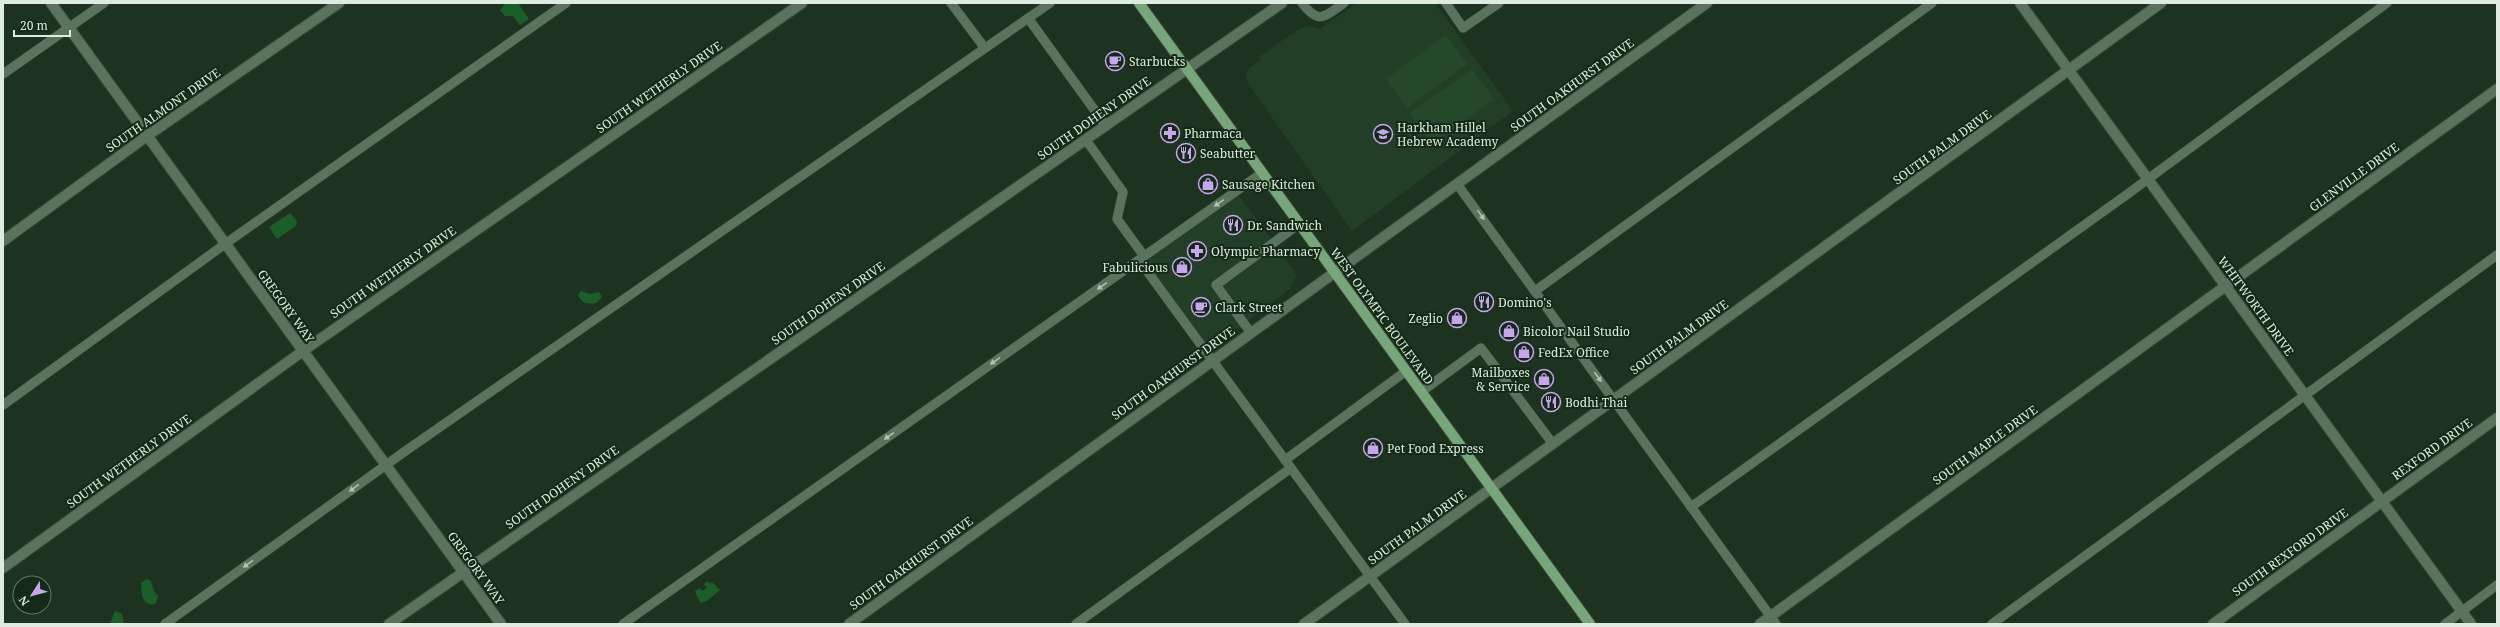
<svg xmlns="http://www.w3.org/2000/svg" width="2500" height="627" viewBox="0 0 2500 627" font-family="'Noto Serif',serif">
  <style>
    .built { fill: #223e26 }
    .green { fill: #25482a }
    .water { fill: #1c5e2a }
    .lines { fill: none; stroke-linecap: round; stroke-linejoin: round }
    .service-casing { stroke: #3a4d3c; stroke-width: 10 }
    .minor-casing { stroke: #3a4d3c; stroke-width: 12 }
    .tertiary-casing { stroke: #3a4d3c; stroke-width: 12 }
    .primary-casing { stroke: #3a4d3c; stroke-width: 12 }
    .service { stroke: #5b735d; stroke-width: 9 }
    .minor { stroke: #5b735d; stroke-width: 10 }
    .tertiary { stroke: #5b735d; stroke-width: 10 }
    .primary { stroke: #77a57c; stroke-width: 10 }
    .oneway { fill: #b0c2b2 }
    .labels { text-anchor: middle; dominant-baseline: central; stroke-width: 4; stroke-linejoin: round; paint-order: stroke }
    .poi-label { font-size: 12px; fill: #deecdf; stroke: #142916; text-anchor: start }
    .street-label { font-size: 12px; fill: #deecdf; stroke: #142916 }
  </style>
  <rect width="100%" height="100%" fill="#1d3320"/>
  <g class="built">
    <polygon points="1357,3 1435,3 1513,111 1352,231 1249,85 1246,76 1248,69 1261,59 1259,57 1294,32 1306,26 1320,29"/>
    <polygon points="1237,193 1297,275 1290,289 1210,349 1143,260"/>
  </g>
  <g class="green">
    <polygon points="1446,35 1467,64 1407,108 1386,79"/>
    <polygon points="1472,69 1494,99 1432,144 1410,113"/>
  </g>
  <g class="water">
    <polygon points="506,3 518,3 529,19 520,25 513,16 505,16 500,10"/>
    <polygon points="290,213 297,221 296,226 277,239 269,227"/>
    <path d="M581,291l9,3 9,-2 3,5 -6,6c-8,2 -15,0 -18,-8z"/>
    <polygon points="147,579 151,581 154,591 158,596 156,603 152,605 145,602 142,595 141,583"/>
    <polygon points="708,581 710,584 712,582 720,590 707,601 700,603 695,591 700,588 702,591 707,588 704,584"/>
    <polygon points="115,611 122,614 124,624 110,624"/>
  </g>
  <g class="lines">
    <g class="service-casing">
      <g id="service">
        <polyline points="951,3 984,47"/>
        <path d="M1302,3c17,22 22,14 42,0"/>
        <polyline points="1446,3 1463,28 1499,3"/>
        <polyline points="1028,18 1106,126"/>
        <polyline points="3,74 104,3"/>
        <polyline points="1086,140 1123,192 1117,219 1144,256"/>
        <polyline points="1457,184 1776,624"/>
        <polyline points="1139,260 1405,624"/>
        <polyline points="1535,291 1932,3"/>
        <polyline points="1251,333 1216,285 1299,224"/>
        <polyline points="1421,392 1481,348 1553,444"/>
        <polyline points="3,405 225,244 566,3"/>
        <polyline points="1285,460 1406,371"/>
        <polyline points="1691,507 2129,193 2387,3"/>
        <polyline points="165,624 404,452 1050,3"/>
        <polyline points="623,624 1262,173"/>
        <polyline points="1076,624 1291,468"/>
        <polyline points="1992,624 2497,255"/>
        <polyline points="2445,624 2497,585"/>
      </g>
    </g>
    <g class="minor-casing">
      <g id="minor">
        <polyline points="51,3 501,624"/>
        <polyline points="3,241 147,136 339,3"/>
        <polyline points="3,568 303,351 802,3"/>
        <polyline points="849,624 1707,3"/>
        <polyline points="1304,624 2161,3"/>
        <polyline points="1760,624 2497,89"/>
        <polyline points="2213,624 2497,418"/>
      </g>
    </g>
    <g class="tertiary-casing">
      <g id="tertiary">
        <polyline points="2020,3 2471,624"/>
        <polyline points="389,624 1282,3"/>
      </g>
    </g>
    <g class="primary-casing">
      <polyline id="primary" points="1139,3 1590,624"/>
    </g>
    <use href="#service" class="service"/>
    <use href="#minor" class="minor"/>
    <use href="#tertiary" class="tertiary"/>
    <use href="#primary" class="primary"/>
  </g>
  <defs><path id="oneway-solid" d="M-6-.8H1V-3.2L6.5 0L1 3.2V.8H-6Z"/></defs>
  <g class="oneway">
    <use href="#oneway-solid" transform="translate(1219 203) rotate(145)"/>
    <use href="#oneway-solid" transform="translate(1481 215) rotate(54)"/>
    <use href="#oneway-solid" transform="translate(1102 286) rotate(145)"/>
    <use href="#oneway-solid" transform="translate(995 361) rotate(145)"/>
    <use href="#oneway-solid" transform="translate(1598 377) rotate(54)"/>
    <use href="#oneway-solid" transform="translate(889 436) rotate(145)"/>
    <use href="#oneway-solid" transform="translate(354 488) rotate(144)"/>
    <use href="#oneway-solid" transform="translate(248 564) rotate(144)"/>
  </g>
  <defs>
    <g id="cafe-ring" transform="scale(1)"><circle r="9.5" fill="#142916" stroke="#c7a6ef" stroke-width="1.5"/><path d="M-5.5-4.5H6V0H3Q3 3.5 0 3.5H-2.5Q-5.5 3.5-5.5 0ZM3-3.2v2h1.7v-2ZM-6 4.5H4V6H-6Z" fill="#c7a6ef"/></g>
    <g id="pharmacy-ring" transform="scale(1)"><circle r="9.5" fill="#142916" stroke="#c7a6ef" stroke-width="1.5"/><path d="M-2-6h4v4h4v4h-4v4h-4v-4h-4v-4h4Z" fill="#c7a6ef"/></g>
    <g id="school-ring" transform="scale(1)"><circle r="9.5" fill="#142916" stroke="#c7a6ef" stroke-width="1.5"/><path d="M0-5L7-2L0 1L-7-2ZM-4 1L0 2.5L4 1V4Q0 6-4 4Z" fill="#c7a6ef"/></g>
    <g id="restaurant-ring" transform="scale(1)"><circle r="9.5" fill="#142916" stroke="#c7a6ef" stroke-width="1.5"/><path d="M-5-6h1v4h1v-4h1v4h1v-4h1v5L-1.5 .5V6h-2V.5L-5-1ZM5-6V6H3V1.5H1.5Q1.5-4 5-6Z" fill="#c7a6ef"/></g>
    <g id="shop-ring" transform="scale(1)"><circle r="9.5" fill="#142916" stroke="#c7a6ef" stroke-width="1.5"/><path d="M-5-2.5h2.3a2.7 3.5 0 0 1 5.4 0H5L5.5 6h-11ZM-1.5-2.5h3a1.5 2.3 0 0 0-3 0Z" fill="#c7a6ef"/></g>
  </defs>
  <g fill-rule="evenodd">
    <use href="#cafe-ring" x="1115" y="61"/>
    <use href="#pharmacy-ring" x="1170" y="133"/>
    <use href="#school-ring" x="1383" y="134"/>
    <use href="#restaurant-ring" x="1186" y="153"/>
    <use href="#shop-ring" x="1208" y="184"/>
    <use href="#restaurant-ring" x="1233" y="225"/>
    <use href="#pharmacy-ring" x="1197" y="251"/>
    <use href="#shop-ring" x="1182" y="267"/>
    <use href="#restaurant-ring" x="1484" y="302"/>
    <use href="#cafe-ring" x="1201" y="307"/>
    <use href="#shop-ring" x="1457" y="318"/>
    <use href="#shop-ring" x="1509" y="331"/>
    <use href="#shop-ring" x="1524" y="352"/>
    <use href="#shop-ring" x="1544" y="379"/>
    <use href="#restaurant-ring" x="1551" y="402"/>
    <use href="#shop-ring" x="1373" y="448"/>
  </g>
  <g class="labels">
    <g class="poi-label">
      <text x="1129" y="61">Starbucks</text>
      <text x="1397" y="127">Harkham Hillel<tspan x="1397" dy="14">Hebrew Academy</tspan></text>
      <text x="1184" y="133">Pharmaca</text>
      <text x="1200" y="153">Seabutter</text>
      <text x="1222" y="184">Sausage Kitchen</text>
      <text x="1247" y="225">Dr. Sandwich</text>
      <text x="1211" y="251">Olympic Pharmacy</text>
      <text x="1168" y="267" text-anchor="end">Fabulicious</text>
      <text x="1498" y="302">Domino's</text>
      <text x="1215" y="307">Clark Street</text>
      <text x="1443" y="318" text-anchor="end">Zeglio</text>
      <text x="1523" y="331">Bicolor Nail Studio</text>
      <text x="1538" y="352">FedEx Office</text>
      <text x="1530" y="372" text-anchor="end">Mailboxes<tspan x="1530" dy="14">&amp; Service</tspan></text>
      <text x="1565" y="402">Bodhi Thai</text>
      <text x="1387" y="448">Pet Food Express</text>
    </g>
    <g class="street-label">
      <text transform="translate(1572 85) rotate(-36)">SOUTH OAKHURST DRIVE</text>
      <text transform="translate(659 87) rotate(-35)">SOUTH WETHERLY DRIVE</text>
      <text transform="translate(163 110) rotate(-35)">SOUTH ALMONT DRIVE</text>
      <text transform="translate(1094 118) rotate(-35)">SOUTH DOHENY DRIVE</text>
      <text transform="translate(1942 147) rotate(-36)">SOUTH PALM DRIVE</text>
      <text transform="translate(2354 177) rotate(-36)">GLENVILLE DRIVE</text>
      <text transform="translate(393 272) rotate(-35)">SOUTH WETHERLY DRIVE</text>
      <text transform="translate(828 303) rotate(-35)">SOUTH DOHENY DRIVE</text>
      <text transform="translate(286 306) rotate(54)">GREGORY WAY</text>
      <text transform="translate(2256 306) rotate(54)">WHITWORTH DRIVE</text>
      <text transform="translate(1382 316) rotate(54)">WEST OLYMPIC BOULEVARD</text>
      <text transform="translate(1679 337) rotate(-36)">SOUTH PALM DRIVE</text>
      <text transform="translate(1173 373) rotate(-36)">SOUTH OAKHURST DRIVE</text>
      <text transform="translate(1985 445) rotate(-36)">SOUTH MAPLE DRIVE</text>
      <text transform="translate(2432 449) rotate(-36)">REXFORD DRIVE</text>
      <text transform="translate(129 461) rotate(-36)">SOUTH WETHERLY DRIVE</text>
      <text transform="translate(562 487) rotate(-35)">SOUTH DOHENY DRIVE</text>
      <text transform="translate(1417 527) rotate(-36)">SOUTH PALM DRIVE</text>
      <text transform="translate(2290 552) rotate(-36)">SOUTH REXFORD DRIVE</text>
      <text transform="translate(911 563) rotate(-36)">SOUTH OAKHURST DRIVE</text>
      <text transform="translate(476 568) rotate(54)">GREGORY WAY</text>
    </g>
  </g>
  <rect width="2500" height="627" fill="none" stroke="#deecdf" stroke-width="8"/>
  <g transform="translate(32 595) rotate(234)"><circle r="19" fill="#142916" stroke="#657766"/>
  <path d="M0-3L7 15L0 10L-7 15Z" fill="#c7a6ef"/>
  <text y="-6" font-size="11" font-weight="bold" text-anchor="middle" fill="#deecdf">N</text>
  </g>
  <path d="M14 30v6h56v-6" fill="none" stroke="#deecdf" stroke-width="2"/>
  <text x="20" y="30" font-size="12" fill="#deecdf" stroke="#142916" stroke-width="3" paint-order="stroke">20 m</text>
</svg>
